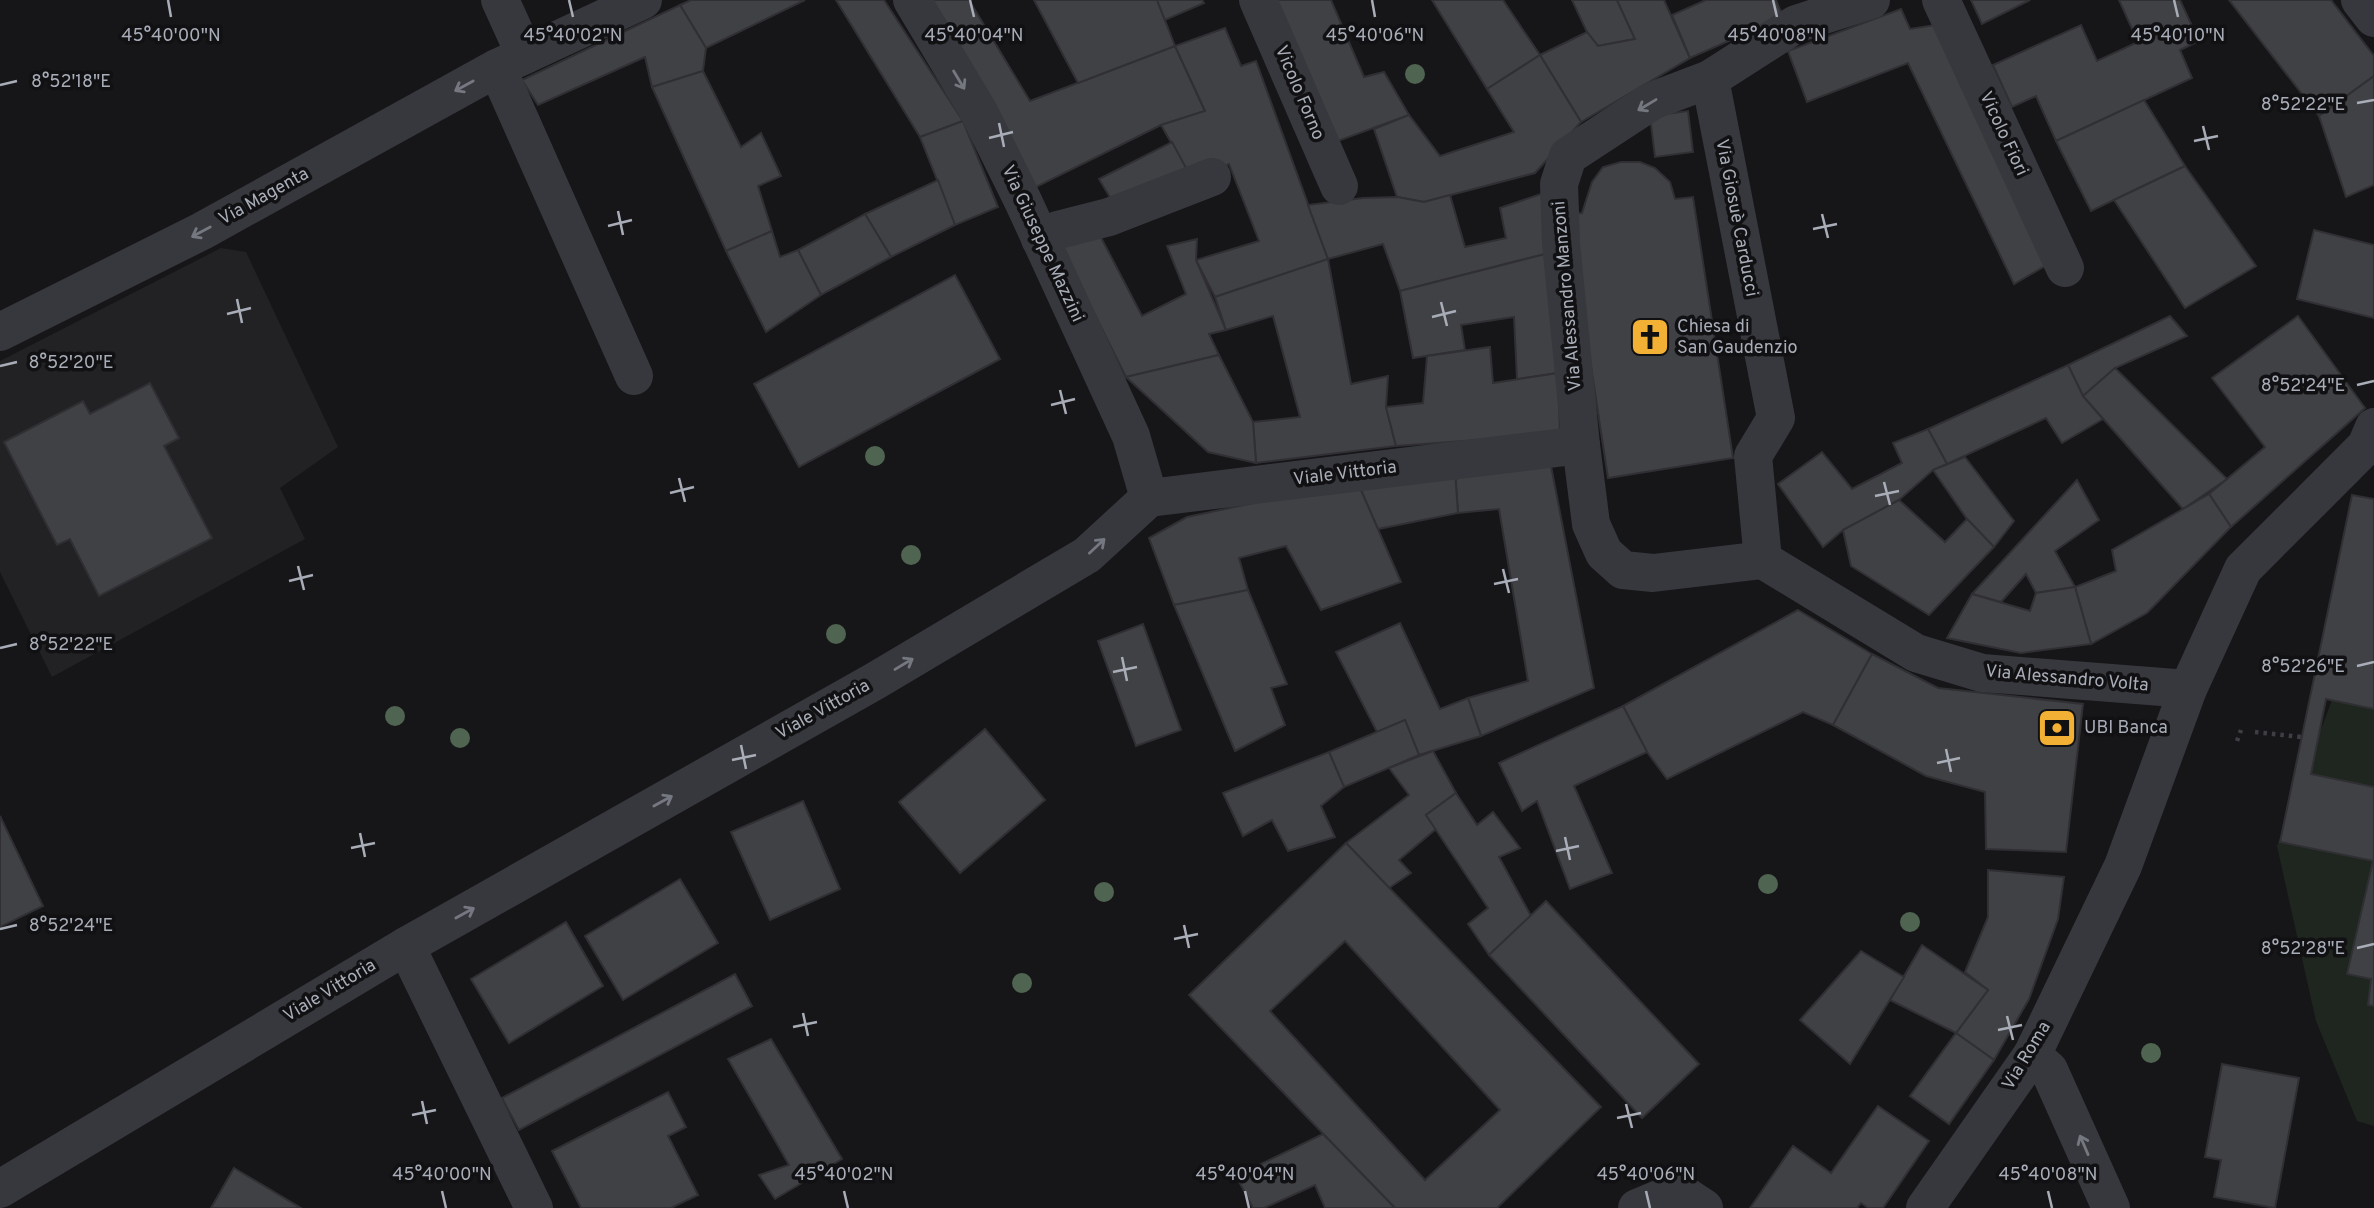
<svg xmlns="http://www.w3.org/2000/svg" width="2374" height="1208" viewBox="0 0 2374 1208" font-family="Overpass,sans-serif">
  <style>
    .built { fill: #222225 }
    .green { fill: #1e261f }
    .building { fill: #404145; stroke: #303034; stroke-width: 2; fill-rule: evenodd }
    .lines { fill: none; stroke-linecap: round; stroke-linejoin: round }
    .path { stroke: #3d3f44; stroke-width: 4.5; stroke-dasharray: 3.5 5; stroke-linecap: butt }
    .minor { stroke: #37383d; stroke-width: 38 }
    .tree { fill: #506452 }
    .oneway { stroke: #757881 }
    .ticks { fill: none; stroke: #a8adb8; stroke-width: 2.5 }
    .labels { text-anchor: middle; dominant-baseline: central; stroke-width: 7; stroke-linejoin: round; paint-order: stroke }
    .street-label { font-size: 18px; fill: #a8adb8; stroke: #111113 }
    .poi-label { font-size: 18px; fill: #a8adb8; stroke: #111113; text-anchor: start }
    .ticks-label { font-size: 18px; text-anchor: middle; fill: #a8adb8; stroke: #111113; stroke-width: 7; stroke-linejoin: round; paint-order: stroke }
  </style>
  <rect width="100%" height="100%" fill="#161618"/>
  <polygon class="built" points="221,248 246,252 338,447 280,488 305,539 52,677 0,572 0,361"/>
  <polygon class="green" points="2374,589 2374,1126 2357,1121 2316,1021 2277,846"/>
  <g class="building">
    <polygon points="691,0 805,0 706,48 680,5"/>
    <polygon points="836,0 884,0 963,121 920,137"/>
    <polygon points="932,0 969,0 1030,101 1175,46 1205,111 1161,125 1032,189"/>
    <polygon points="1034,0 1157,0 1175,46 1078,83"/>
    <polygon points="1157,0 1202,0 1204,3 1165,20"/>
    <polygon points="1273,0 1331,0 1364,77 1384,72 1409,115 1335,142"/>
    <polygon points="1432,0 1503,0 1540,55 1487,89"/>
    <polygon points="1572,0 1617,0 1635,39 1598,46 1587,32"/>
    <polygon points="1617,0 1664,0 1690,58 1581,122 1540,55 1587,32 1598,46 1635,39"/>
    <polygon points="1706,0 1776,0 1783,17 1690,58 1672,15"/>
    <polygon points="1971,0 2030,0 1982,24"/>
    <polygon points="2119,0 2180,0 2199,41 2180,50 2192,78 2056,141 2036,96 2012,107 1993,65 2081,25 2097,61 2138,42"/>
    <polygon points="2229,0 2331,0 2374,56 2374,76 2319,116"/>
    <polygon points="680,5 706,48 703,71 652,87 645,57 538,105 522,80"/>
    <polygon points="1901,9 1910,29 1941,24 2045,266 2014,284 1908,63 1807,102 1788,51"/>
    <polygon points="1225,28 1241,66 1256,61 1328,259 1215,297 1196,260 1259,241 1229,164 1192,179 1161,125 1205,111 1175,46"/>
    <polygon points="1540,55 1581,122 1535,173 1424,202 1397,197 1374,129 1409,115 1440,156 1514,132 1487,89"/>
    <polygon points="703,71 741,147 761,133 781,176 758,186 772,231 726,251 652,87"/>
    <polygon points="2374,76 2374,185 2346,197 2319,116"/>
    <polygon points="2144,100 2185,166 2091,211 2056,141"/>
    <polygon points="1688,111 1693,152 1655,157 1650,116"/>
    <polygon points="963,121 998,207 955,225 920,137"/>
    <polygon points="1172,142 1192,179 1117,209 1099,179"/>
    <polygon points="1621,162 1640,162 1655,168 1670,182 1675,199 1693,197 1733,458 1608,478 1568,215 1582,213 1592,182 1603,167"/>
    <polygon points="2185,166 2256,266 2185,308 2114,200"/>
    <polygon points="938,180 955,225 891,257 865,214"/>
    <polygon points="1541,194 1553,252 1400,291 1383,244 1328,259 1308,205 1363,198 1397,197 1424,202 1450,195 1465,247 1506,238 1500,208"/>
    <polygon points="865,214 891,257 821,295 798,250"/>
    <polygon points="1095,226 1142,316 1186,294 1167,246 1197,239 1196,260 1226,330 1209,334 1219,355 1126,377 1058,241"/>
    <polygon points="2314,230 2374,245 2374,318 2297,299"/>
    <polygon points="772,231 780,257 798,250 821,295 766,332 726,251"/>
    <polygon points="1553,252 1558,373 1517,379 1514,317 1461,325 1465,350 1413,358 1400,291"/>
    <polygon points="1328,259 1351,384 1388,376 1386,407 1396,446 1256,463 1253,422 1300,417 1273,316 1226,330 1215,297"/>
    <polygon points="955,275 1000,359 799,467 754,384"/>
    <polygon points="2170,316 2187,336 2115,368 2083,396 2068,365"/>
    <polygon points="2298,316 2365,408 2231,527 2209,494 2265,447 2212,378"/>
    <polygon points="1490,347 1493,383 1558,373 1560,434 1396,446 1386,407 1423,403 1427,356"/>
    <polygon points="1219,355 1253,422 1256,463 1208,452 1126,377"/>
    <polygon points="2068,365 2083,396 2103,419 2062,443 2046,418 1947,464 1928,429"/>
    <polygon points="2115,368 2227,479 2183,509 2083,396"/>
    <polygon points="150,383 179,438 164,446 212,538 99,596 70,539 57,545 4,442 83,401 90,414"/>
    <polygon points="1928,429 1947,464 1933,470 1899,500 1843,530 1823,547 1778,484 1822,452 1852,489 1902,463 1893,443"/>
    <polygon points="1965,457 2014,521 1994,547 1967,519 1933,470"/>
    <polygon points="1551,466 1594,688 1481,736 1468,698 1528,681 1499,509 1458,513 1455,471"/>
    <polygon points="1455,471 1458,513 1378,529 1357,481"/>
    <polygon points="2077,480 2099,520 2055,551 2075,587 2036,593 2026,574 2001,602 1972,594"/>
    <polygon points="1357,481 1401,582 1321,610 1286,546 1239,558 1248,590 1174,605 1149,538 1187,517"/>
    <polygon points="2209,494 2231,527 2147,613 2091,644 2075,587 2116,571 2112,550"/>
    <polygon points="2352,495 2374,499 2374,709 2326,699 2311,774 2374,787 2374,861 2280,842"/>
    <polygon points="1899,500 1945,542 1967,519 1994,547 1929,615 1851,566 1843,530"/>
    <polygon points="2075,587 2091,644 2021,653 1947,638 1972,594 2030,611 2036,593"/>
    <polygon points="1248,590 1287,684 1271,688 1285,725 1235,751 1174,605"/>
    <polygon points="1798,610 1872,654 1833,725 1803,712 1667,779 1647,752 1623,706"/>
    <polygon points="1400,623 1440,709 1468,698 1481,736 1419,755 1405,720 1377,732 1336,652"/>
    <polygon points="1143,624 1181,730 1136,746 1098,641"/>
    <polygon points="1872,654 1938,688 2083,704 2066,852 1986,849 1985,792 1926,776 1833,725"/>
    <polygon points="1623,706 1647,752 1574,786 1612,873 1570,889 1537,801 1522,811 1499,763"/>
    <polygon points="1405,720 1419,755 1344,787 1329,752"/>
    <polygon points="985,729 1045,800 960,873 899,802"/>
    <polygon points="1433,751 1456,793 1426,815 1436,829 1399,860 1411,873 1389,888 1346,843 1409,795 1389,768"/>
    <polygon points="1329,752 1344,787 1321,806 1335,837 1288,851 1272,820 1243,836 1223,793"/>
    <polygon points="1456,793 1477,825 1493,812 1520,848 1499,857 1531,916 1489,955 1468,924 1488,908 1426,815"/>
    <polygon points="803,801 840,889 770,920 731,832"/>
    <polygon points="0,816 43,906 0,927"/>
    <path d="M1346,843l255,264 -104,101h-102l-206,-213zM1345,941l155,169 -75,70 -155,-169z"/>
    <polygon points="2373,861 2374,861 2374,1006 2368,1005 2371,979 2347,974"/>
    <polygon points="1988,870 2064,877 2058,919 2029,999 1994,1060 1956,1033 1988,990 1965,972 1988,917"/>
    <polygon points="680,879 718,943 623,1000 585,936"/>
    <polygon points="1546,901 1699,1064 1642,1118 1489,955"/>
    <polygon points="566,922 603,986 509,1043 471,979"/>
    <polygon points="1922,945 1988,990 1956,1033 1890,1000"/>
    <polygon points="1861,951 1904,977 1850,1064 1800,1020"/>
    <polygon points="735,974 752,1006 519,1130 502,1098"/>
    <polygon points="1956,1033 1994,1060 1949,1124 1910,1096"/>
    <polygon points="771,1039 842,1159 775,1199 759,1175 789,1165 728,1059"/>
    <polygon points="2222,1064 2299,1078 2275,1208 2214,1197 2221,1160 2205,1157"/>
    <polygon points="668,1092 686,1127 668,1136 698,1195 671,1208 581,1208 552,1151"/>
    <polygon points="1878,1106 1929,1141 1883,1208 1868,1208 1861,1203 1857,1208 1750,1208 1793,1146 1831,1173"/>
    <polygon points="1323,1134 1395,1208 1325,1208 1315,1185 1264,1208 1253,1208 1236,1176"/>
    <polygon points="234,1168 301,1208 211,1208"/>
  </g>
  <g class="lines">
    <g class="path">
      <polyline points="2255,732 2301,737"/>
      <polyline points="2237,741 2241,730"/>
    </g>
    <g class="minor">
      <polyline points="500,0 525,55"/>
      <polyline points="912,0 979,112 1023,201 1131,436 1149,498"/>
      <polyline points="1258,0 1339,186"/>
      <polyline points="1941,0 2065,268"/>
      <polyline points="2360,0 2374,18"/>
      <polyline points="497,68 634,376"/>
      <polyline points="1710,79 1776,418 1753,456 1763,560"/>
      <polyline points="1040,239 1058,230 1109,217 1212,177"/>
      <polyline points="0,332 202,231 497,68 643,0"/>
      <polyline points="1763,560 1653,573 1623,570 1604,553 1591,524 1581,445 1561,243 1559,184 1568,156 1652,101 1710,79 1796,24 1871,0"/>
      <polyline points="1763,560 1916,653 1982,673 2188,689"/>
      <polyline points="406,946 534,1208"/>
      <polyline points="2032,1055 2049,1070 2111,1208"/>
      <polyline points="0,1189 406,946 875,681 1087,555 1149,498 1581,445"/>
      <polyline points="1637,1208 1678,1191 1704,1208"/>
      <polyline points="1925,1208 2032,1055 2123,866 2188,689 2243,569 2366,446 2374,427"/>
    </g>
  </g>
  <g class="tree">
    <circle cx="1415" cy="74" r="10"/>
    <circle cx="875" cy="456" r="10"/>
    <circle cx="911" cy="555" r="10"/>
    <circle cx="836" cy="634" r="10"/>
    <circle cx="395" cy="716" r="10"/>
    <circle cx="460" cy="738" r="10"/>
    <circle cx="1768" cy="884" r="10"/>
    <circle cx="1104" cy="892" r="10"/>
    <circle cx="1910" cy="922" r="10"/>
    <circle cx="1022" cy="983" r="10"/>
    <circle cx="2151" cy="1053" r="10"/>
  </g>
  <defs><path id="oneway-shaft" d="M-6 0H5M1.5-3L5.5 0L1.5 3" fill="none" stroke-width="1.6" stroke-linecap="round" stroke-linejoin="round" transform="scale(1.75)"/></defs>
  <g class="oneway">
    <use href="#oneway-shaft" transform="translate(959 80) rotate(59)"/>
    <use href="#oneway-shaft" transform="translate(464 86) rotate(151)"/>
    <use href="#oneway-shaft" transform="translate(1647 105) rotate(149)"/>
    <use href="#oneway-shaft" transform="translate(201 232) rotate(152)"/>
    <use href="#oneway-shaft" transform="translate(1097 546) rotate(-43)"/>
    <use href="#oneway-shaft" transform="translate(904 664) rotate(-31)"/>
    <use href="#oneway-shaft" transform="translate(663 801) rotate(-29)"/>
    <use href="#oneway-shaft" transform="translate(465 913) rotate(-29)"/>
    <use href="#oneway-shaft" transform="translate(2084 1145) rotate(-113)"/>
  </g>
  <path class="ticks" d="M168,0l3,17M569,0l4,17M970,0l4,17M1372,0l3,17M1773,0l4,17M2174,0l4,17M0,85l17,-4M2357,103l17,-3M999,123l5,24M2203,126l6,24M989,138l24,-6M2194,141l24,-5M618,211l5,24M1822,214l6,24M608,226l24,-6M1813,229l24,-5M237,299l5,24M1441,302l6,24M227,314l24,-6M1432,317l24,-6M0,366l17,-4M2357,385l17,-4M1060,390l6,24M1051,405l24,-6M679,478l6,24M1884,482l6,23M670,493l24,-6M1875,496l24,-5M298,566l6,24M1503,569l6,24M289,581l24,-6M1494,584l24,-5M0,648l17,-4M1122,657l5,24M2357,666l17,-4M1113,672l24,-5M741,745l5,24M1946,749l5,23M732,760l24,-5M1937,763l23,-5M360,833l5,24M1565,837l5,23M351,848l24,-5M1556,851l23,-5M1184,925l5,23M0,929l17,-4M1174,939l24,-5M2357,948l17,-4M803,1013l5,23M2007,1016l6,24M793,1027l24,-5M1998,1030l24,-5M422,1101l5,23M1626,1104l6,24M412,1115l24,-5M1617,1118l24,-5M442,1191l4,17M844,1191l4,17M1245,1191l4,17M1646,1191l4,17M2048,1191l4,17"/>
  <defs>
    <g id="church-square" transform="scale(2.0125)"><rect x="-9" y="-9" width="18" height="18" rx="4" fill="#f2b134" stroke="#111113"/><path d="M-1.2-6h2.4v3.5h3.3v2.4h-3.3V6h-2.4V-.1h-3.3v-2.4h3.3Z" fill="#111"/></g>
    <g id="bank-square" transform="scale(2.0125)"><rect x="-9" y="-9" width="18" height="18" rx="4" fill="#f2b134" stroke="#111113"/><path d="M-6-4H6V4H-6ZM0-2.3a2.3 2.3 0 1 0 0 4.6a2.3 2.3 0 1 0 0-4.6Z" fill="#111"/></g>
  </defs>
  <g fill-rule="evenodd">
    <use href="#church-square" x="1650" y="337"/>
    <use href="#bank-square" x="2057" y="728"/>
  </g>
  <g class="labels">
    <g class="street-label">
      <text transform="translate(1299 93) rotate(67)">Vicolo Forno</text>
      <text transform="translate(2003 134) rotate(65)">Vicolo Fiori</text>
      <text transform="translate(264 197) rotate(-29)">Via Magenta</text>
      <text transform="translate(1736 218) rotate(79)">Via Giosuè Carducci</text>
      <text transform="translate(1042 244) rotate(65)">Via Giuseppe Mazzini</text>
      <text transform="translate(1568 296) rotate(-95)">Via Alessandro Manzoni</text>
      <text transform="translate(1345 474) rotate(-7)">Viale Vittoria</text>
      <text transform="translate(2067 679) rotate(5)">Via Alessandro Volta</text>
      <text transform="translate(823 710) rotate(-29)">Viale Vittoria</text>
      <text transform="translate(330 991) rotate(-31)">Viale Vittoria</text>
      <text transform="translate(2027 1056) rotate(-59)">Via Roma</text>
    </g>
    <g class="poi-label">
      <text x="1677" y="327">Chiesa di<tspan x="1677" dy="21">San Gaudenzio</tspan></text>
      <text x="2084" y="728">UBI Banca</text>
    </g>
  </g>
  <g class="ticks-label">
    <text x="974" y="41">45°40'04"N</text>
    <text x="2178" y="41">45°40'10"N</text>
    <text x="171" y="41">45°40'00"N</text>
    <text x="573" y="41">45°40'02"N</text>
    <text x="1375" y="41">45°40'06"N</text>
    <text x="1777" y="41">45°40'08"N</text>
    <text x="71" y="87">8°52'18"E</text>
    <text x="2303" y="110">8°52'22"E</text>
    <text x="71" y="368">8°52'20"E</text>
    <text x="2303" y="391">8°52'24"E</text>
    <text x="71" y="650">8°52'22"E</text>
    <text x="2303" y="672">8°52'26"E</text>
    <text x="71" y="931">8°52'24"E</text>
    <text x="2303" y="954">8°52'28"E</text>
    <text x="442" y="1180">45°40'00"N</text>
    <text x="844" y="1180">45°40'02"N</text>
    <text x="1245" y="1180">45°40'04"N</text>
    <text x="1646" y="1180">45°40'06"N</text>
    <text x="2048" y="1180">45°40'08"N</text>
  </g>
</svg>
